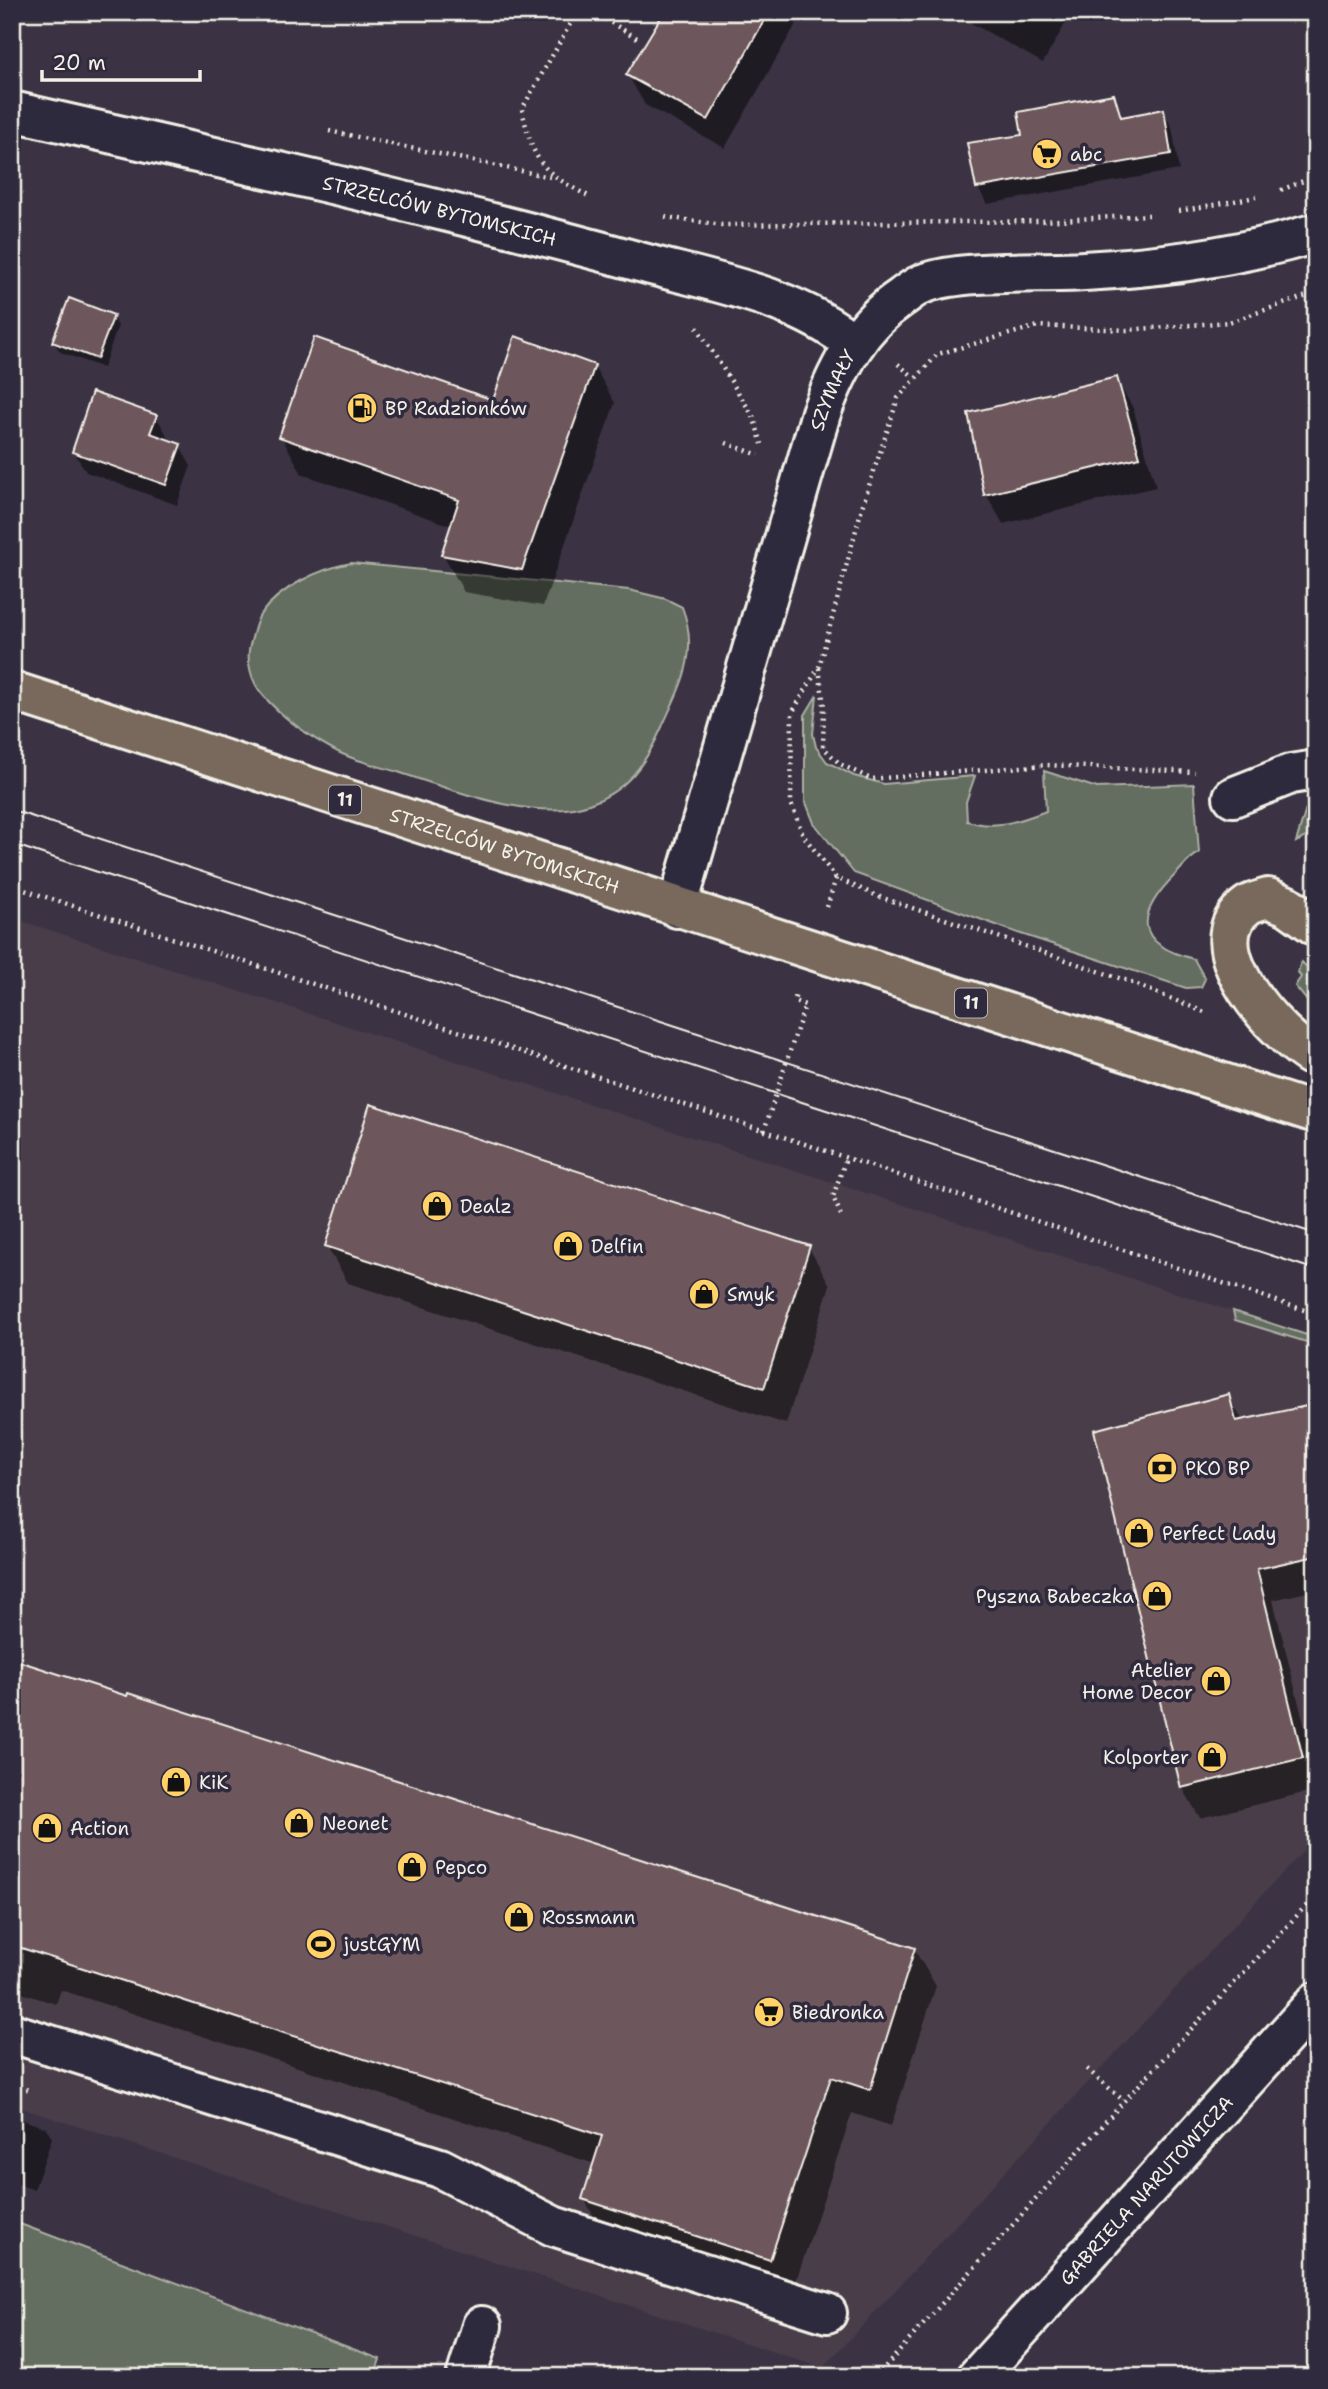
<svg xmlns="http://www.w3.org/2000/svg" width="1328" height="2389" viewBox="0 0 1328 2389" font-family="'Shantell Sans',sans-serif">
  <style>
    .built { fill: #4a3e4a }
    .green { fill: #636d61; stroke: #acafa4; stroke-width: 2 }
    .shadow { fill: #0007 }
    .building { fill: #6d565c; stroke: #f4f1e8; stroke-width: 2 }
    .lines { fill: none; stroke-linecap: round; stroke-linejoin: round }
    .minor-casing { stroke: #f4f1e8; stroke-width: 44 }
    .highway-casing { stroke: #f4f1e8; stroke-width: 44 }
    .path { stroke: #f4f1e8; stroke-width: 4.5; stroke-dasharray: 2 5; stroke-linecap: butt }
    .minor { stroke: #2f2a3d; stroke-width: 38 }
    .highway { stroke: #78695c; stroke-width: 38 }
    .tram { stroke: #f4f1e8; stroke-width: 2 }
    .labels { text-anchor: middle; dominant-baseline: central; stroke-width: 7; stroke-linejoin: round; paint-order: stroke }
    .shield { fill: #2f2a3d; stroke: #b9b5b5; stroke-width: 2 }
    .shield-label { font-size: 18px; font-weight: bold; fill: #f4f1e8 }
    .poi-label { font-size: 19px; fill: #f4f1e8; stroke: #2f2a3d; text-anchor: start }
    .street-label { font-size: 19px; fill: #f4f1e8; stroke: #2f2a3d }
  </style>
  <rect width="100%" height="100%" fill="#3b3343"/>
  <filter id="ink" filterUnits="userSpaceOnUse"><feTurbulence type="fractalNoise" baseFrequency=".0143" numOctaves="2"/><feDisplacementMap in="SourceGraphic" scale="14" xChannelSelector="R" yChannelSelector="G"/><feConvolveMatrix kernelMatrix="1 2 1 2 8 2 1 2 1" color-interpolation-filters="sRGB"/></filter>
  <g filter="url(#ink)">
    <polygon class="built" points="12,918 1316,1338 1316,1837 823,2368 12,2105"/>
    <g class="green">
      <path d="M351,563l278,27 37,9 16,8c18,46 -1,78 -20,120 -16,36 -35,64 -73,77 -54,19 -139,-15 -191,-32 -20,-6 -42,-11 -60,-20 -27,-14 -57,-35 -76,-58 -11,-13 -16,-33 -12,-49 3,-10 5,-22 10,-30 20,-28 59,-46 91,-52z"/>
      <path d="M817,695l-4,39 3,13 11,15 27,14 30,8 91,-8 -9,26 1,19c29,9 52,0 79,-10l-2,-40 53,17 97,-4 5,69c-10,5 -16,14 -24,22 -40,40 -41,69 19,84l11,20 -4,8 -15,1 -168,-55 -164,-60 -40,-50 -9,-23v-85z"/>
      <polygon points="1316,798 1316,832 1296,842 1306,809"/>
      <polygon points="1301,962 1316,974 1316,1012 1295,986 1301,977 1298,972"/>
      <polygon points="1233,1311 1316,1338 1316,1345 1235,1320"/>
      <polygon points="12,2221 380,2359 374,2377 12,2377"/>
    </g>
    <g class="shadow">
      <polygon points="666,12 803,12 725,148 645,105 628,75"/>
      <polygon points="958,12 1072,12 1043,63 962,18"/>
      <polygon points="1114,96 1124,118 1163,111 1172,127 1179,170 987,204 978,188 1024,137"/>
      <polygon points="112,316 118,326 103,368 60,352 54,342"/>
      <polygon points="594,366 615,403 543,606 464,592 443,554 452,526 302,474 281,436 494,402"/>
      <polygon points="1116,379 1133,408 1156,487 1003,524 986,494"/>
      <polygon points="156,416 168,437 166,441 179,445 191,466 177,505 86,472 74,452"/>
      <polygon points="1316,479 1316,503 1308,483"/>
      <polygon points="12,1110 17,1119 12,1134"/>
      <polygon points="327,1246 809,1248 830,1285 786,1424 348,1283"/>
      <polygon points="1228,1396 1243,1421 1316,1406 1316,1590 1273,1600 1316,1772 1316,1790 1200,1818 1182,1787"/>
      <polygon points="12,1661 914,1949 936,1986 891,2126 852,2113 791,2296 605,2236 584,2199 595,2164 61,1990 56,2004 12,1990"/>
      <polygon points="12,2116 46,2128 52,2138 34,2190 12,2182"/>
    </g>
    <g class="building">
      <polygon points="664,12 769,12 708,120 626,75"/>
      <polygon points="1114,94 1121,117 1164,109 1171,154 976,188 967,143 1022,135 1018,112"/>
      <polygon points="69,298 114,315 97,359 52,342"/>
      <polygon points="515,336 595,365 522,570 441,555 459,500 279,437 314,337 493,400"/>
      <polygon points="1117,377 1140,457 984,495 968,413"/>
      <polygon points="92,392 157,415 150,433 181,444 166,485 72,452"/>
      <polygon points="370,1104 810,1246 764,1388 325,1246"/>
      <polygon points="1229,1394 1236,1421 1316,1404 1316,1556 1257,1569 1303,1758 1181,1788 1094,1430"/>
      <polygon points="12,1659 127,1696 128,1693 915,1948 870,2090 831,2077 770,2260 582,2199 602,2136 12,1945"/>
    </g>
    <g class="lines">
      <g class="minor-casing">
        <g id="minor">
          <path id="s1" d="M12,111c206,47 413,92 617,148 75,22 164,34 225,85"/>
          <polyline points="1233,797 1291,774 1316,770"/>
          <path id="s2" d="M677,908l144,-495c18,-47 39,-88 81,-116 7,-5 15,-12 23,-14 40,-14 115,-9 159,-12 80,-4 156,-15 232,-38"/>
          <polyline points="12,2033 440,2168 553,2226 827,2313"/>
          <polyline points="466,2377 482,2326"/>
          <path id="s3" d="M977,2377l339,-375"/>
        </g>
      </g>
      <g class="highway-casing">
        <g id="highway">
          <path id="s4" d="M12,691l1304,422"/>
          <path d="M1316,926l-28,-20 -20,-8c-6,2 -15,4 -20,7 -57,40 31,133 68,153"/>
        </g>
      </g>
      <g class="path">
        <path d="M577,12l-55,97c12,55 19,62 68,88"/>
        <polyline points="593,12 637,38"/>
        <polyline points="329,131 550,177"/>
        <polyline points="1281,190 1316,176"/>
        <polyline points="1179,211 1256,197"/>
        <polyline points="665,217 722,225 1042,221 1149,215"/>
        <polyline points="697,327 753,416 762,444"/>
        <polyline points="898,364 914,377"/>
        <polyline points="726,443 759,455"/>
        <polyline points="819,668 824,706 823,747 840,764 871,779 1046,765 1195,772"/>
        <polyline points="12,886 805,1144 1316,1314"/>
        <polyline points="827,907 836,878"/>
        <polyline points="1204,1012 1125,980 880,897 836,878 803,835 791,803 792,713 819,667 863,504 898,398 938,354 1038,326 1127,330 1229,322 1316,293"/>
        <polyline points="764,1131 805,1005 794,1001 796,994"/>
        <polyline points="841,1215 833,1197 846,1158"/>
        <polyline points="1087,2069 1124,2101"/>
        <polyline points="12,2091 30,2089"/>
        <polyline points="876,2377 1124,2101 1316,1895"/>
      </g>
      <use href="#minor" class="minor"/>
      <use href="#highway" class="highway"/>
      <g class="tram">
        <polyline points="12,810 1316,1234"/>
        <polyline points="12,844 1316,1270"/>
      </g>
    </g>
  </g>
  <defs>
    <g id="supermarket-disc" transform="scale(1.575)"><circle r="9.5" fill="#ffd166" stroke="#2f2a3d"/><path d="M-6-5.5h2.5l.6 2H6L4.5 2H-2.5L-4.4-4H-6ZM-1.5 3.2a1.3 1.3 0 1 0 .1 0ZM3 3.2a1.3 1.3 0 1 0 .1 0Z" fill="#111"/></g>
    <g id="fuel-disc" transform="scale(1.575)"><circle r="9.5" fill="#ffd166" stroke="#2f2a3d"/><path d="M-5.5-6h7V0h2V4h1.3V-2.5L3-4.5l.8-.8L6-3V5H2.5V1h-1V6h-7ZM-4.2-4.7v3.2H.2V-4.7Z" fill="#111"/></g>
    <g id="shop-disc" transform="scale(1.575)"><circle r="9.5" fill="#ffd166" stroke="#2f2a3d"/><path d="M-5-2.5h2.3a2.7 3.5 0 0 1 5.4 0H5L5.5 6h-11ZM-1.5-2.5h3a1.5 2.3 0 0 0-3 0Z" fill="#111"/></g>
    <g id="bank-disc" transform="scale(1.575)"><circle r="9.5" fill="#ffd166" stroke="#2f2a3d"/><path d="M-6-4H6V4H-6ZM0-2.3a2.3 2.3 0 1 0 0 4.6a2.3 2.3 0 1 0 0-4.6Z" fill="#111"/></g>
    <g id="stadium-disc" transform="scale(1.575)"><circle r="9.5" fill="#ffd166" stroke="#2f2a3d"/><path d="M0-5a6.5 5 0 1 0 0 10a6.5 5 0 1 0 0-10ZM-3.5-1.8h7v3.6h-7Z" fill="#111"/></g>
  </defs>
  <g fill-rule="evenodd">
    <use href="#supermarket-disc" x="1047" y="154"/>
    <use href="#fuel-disc" x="362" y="408"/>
    <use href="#shop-disc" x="437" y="1206"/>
    <use href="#shop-disc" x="568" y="1246"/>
    <use href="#shop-disc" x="704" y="1294"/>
    <use href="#bank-disc" x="1162" y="1468"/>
    <use href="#shop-disc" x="1139" y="1533"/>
    <use href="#shop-disc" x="1157" y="1596"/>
    <use href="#shop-disc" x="1216" y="1681"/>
    <use href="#shop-disc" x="1212" y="1757"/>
    <use href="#shop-disc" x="176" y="1782"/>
    <use href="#shop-disc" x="299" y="1823"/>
    <use href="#shop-disc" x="47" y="1828"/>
    <use href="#shop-disc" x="412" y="1867"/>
    <use href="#shop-disc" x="519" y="1917"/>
    <use href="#stadium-disc" x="321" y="1944"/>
    <use href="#supermarket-disc" x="769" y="2012"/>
  </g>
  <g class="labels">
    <g class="shield">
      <rect x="329" y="785.5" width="32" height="29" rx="5"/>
      <rect x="955" y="988.5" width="32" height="29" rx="5"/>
    </g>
    <g class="shield-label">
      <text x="345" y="800">11</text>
      <text x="971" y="1003">11</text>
    </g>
    <g class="poi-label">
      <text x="1070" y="154">abc</text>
      <text x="385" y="408">BP Radzionków</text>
      <text x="460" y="1206">Dealz</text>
      <text x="591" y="1246">Delfin</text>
      <text x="727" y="1294">Smyk</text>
      <text x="1185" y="1468">PKO BP</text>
      <text x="1162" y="1533">Perfect Lady</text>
      <text x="1134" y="1596" text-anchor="end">Pyszna Babeczka</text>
      <text x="1193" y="1670" text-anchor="end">Atelier<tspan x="1193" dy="22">Home Decor</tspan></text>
      <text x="1189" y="1757" text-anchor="end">Kolporter</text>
      <text x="199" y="1782">KiK</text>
      <text x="322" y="1823">Neonet</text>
      <text x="70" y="1828">Action</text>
      <text x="435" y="1867">Pepco</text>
      <text x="542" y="1917">Rossmann</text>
      <text x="344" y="1944">justGYM</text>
      <text x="792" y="2012">Biedronka</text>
    </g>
    <g class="street-label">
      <text stroke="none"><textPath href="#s1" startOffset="439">STRZELCÓW BYTOMSKICH</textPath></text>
      <text stroke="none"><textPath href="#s2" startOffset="541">SZYMAŁY</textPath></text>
      <text stroke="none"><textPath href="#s4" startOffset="518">STRZELCÓW BYTOMSKICH</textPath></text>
      <text stroke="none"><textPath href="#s3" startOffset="252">GABRIELA NARUTOWICZA</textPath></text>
    </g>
  </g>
  <rect width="1328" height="2389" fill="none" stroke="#2f2a3d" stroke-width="42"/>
  <rect x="21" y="21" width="1286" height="2347" fill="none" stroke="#f4f1e8" stroke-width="2.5" filter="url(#ink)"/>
  <path d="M42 70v10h158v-10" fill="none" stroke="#f4f1e8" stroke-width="3.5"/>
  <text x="52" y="70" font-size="21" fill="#f4f1e8" stroke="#2f2a3d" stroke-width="5" paint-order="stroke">20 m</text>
</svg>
